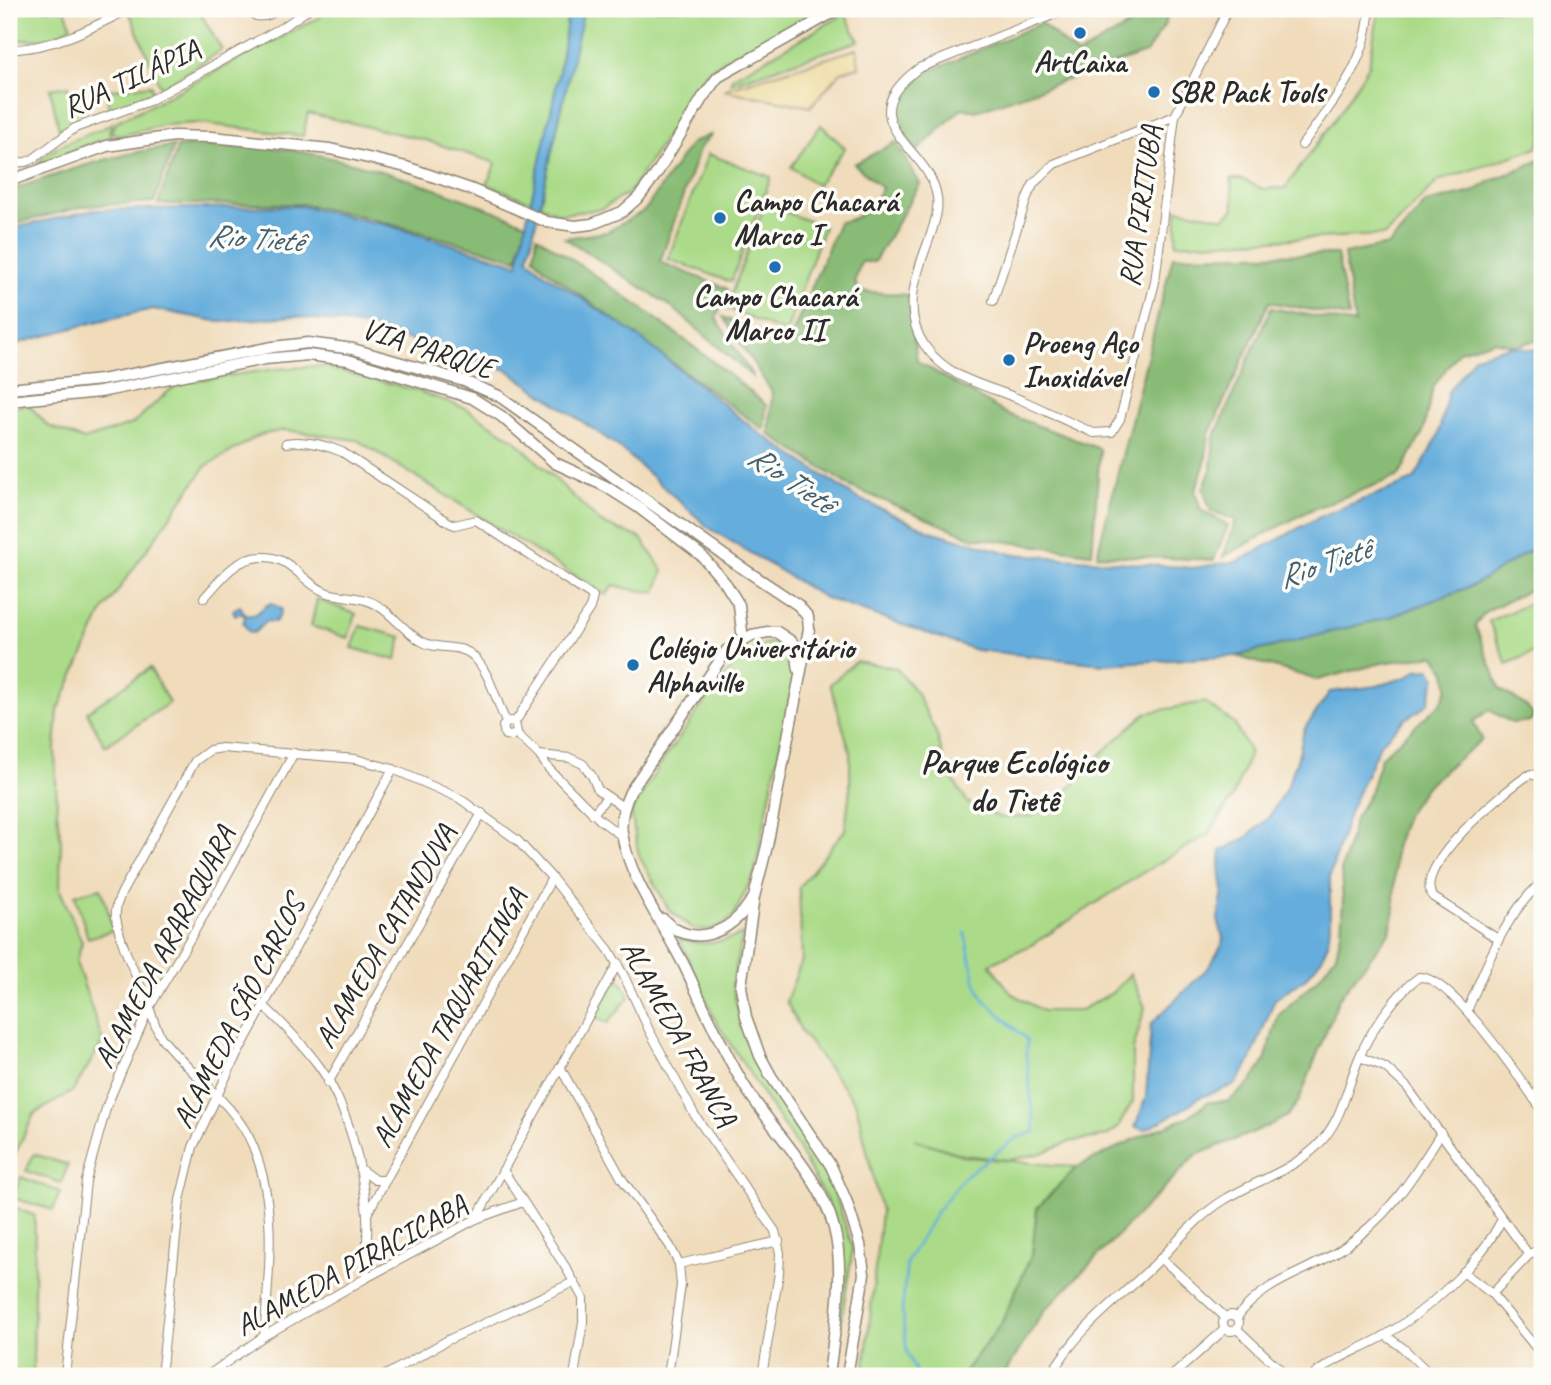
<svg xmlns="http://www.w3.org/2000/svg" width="1551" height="1385" viewBox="0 0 1551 1385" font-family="Caveat,sans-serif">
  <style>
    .green { fill: #abdb89; stroke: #6b835a; stroke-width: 2 }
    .forest { fill: #88bb75; stroke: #5a7350; stroke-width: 2 }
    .sand { fill: #eeda9e; stroke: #8c8264; stroke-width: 2 }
    .water { fill: #65addc; stroke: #486c84; stroke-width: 2 }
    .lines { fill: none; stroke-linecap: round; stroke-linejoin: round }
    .stream { stroke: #65addc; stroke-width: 2.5 }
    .minor-casing { stroke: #8e8473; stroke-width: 10 }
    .secondary-casing { stroke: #8e8473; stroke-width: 13 }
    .minor { stroke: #fff; stroke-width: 8 }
    .secondary { stroke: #fff; stroke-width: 10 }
    .poi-dot { fill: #1f6fb2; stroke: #fdfcf7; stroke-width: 2.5 }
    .labels { text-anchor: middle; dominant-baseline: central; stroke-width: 7; stroke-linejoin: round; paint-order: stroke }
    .poi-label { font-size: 30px; font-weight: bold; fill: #2b2b2b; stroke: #fdfcf7; text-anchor: start }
    .street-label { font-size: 30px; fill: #2b2b2b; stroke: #fdfcf7 }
    .water-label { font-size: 32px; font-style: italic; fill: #425f72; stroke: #fdfcf7 }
    .quarter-label { font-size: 33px; font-weight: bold; fill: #2b2b2b; stroke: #fdfcf7 }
  </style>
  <rect width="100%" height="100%" fill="#fdfcf7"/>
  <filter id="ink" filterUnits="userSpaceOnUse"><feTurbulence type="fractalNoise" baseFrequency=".0143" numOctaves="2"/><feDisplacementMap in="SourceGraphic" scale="14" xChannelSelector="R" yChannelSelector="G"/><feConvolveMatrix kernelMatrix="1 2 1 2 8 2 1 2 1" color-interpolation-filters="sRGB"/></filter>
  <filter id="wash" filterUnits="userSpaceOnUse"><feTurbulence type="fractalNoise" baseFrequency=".00686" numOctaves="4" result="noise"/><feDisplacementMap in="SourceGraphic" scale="28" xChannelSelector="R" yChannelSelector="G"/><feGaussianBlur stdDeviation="1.57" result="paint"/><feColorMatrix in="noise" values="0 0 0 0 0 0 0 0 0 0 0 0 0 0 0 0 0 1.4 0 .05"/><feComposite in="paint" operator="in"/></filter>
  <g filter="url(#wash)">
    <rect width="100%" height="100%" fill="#f0dcbb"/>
    <g class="green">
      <polygon points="9,9 65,9 71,26 53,38 9,41"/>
      <polygon points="140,9 198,9 222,50 161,88 130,14"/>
      <polygon points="325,9 827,9 731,56 709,70 630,192 601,209 561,214 487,184 496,163 425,140 308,113 303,136 200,123 164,125 119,136 111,131 117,121 151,105 320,17"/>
      <polygon points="1379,9 1533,9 1542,12 1542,135 1537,148 1438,181 1385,235 1176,244 1177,209 1224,218 1234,209 1231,179 1241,179 1263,189 1285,188 1338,115 1369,65"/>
      <polygon points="845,14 859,41 731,83 732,78"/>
      <polygon points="151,85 153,95 110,111 105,90"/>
      <polygon points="68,86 71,93 81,91 85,119 60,133 50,89"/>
      <path d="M112,123l-3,9 4,5 -33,10 -44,19c16,-25 53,-28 76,-43z"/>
      <polygon points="821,125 845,148 817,185 791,167"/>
      <polygon points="708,154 771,177 731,282 668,259"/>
      <polygon points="765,204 824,227 786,333 726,308"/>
      <polygon points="320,366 412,389 465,408 515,440 601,523 641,538 663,571 656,592 634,590 614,585 606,595 357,440 285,430 260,435 206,466 102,613 58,710 55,748 57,811 61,841 60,890 82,942 76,962 103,1042 73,1091 34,1114 9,1167 9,407 29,405 48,426 84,440 132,424 178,383 275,369"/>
      <polygon points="1542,598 1542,649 1507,664 1489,621"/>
      <polygon points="317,599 356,614 348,638 311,626"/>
      <polygon points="360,626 402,637 396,660 352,648"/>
      <polygon points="776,641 792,655 794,677 754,874 733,917 719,927 708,930 693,929 669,910 639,856 631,812 660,765 717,684 734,666 758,646"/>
      <polygon points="856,661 896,668 916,692 936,732 947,770 968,803 1002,818 1032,816 1066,792 1107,748 1146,713 1204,702 1234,723 1250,753 1233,796 1209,834 1144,872 1033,944 990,964 1011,993 1043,1011 1079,1011 1112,993 1130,974 1145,1007 1133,1050 1133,1101 1118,1127 1107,1136 1068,1142 1042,1153 1009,1160 964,1155 914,1139 967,1157 1077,1167 1037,1208 1032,1254 1001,1324 961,1376 864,1376 881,1211 856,1104 802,1033 786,1001 802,960 799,887 845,830 850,789 850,751 830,684"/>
      <polygon points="150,668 169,703 105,746 87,712"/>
      <polygon points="101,888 114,930 88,938 75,895"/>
      <path d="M743,934l-11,51 9,37 13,34 28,51 32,46 19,35 20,60 -21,128 11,-127 -10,-36 -34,-63 -84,-130 -36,-82c23,9 42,5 64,-4z"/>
      <polygon points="618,976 630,996 608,1023 594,1017"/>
      <polygon points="34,1154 68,1165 61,1183 26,1171"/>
      <polygon points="21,1177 60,1192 53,1210 13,1198"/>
      <polygon points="9,1205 35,1216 33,1376 9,1376"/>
    </g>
    <g class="forest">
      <path d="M1158,9h11l-5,17 -18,27 -170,58 -14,-3 -45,43 -11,-16 -7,-5c-5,-25 -7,-33 13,-51l129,-56 36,32z"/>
      <polygon points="712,134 700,147 660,262 728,289 716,318 754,378 673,308 565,238 607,232 645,210 691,143"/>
      <path d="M896,142l24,42 -46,78h-13l-6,18 3,11 50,4 9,66 90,53 93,35 -8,104 -121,-16 -120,-50 -82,-53 3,-42 -49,-75 65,27 51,-122c21,-2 33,-15 43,-34l-28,-24z"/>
      <path d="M174,146l-20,56 -68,4 -77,19v-34c54,-19 108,-38 165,-45z"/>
      <path d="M178,146c41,0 83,-1 124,6 78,14 153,43 226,72l-11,35 -152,-42 -63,-13h-144z"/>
      <polygon points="1542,159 1542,338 1517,346 1494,341 1459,351 1433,387 1423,432 1399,476 1308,511 1223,557 1236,520 1211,511 1203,489 1211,470 1214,438 1271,308 1355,324 1344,254 1389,245 1426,203 1473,192 1491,181"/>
      <path d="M537,236c79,53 156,107 229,169l-2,25 -219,-161 -11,-12z"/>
      <polygon points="1337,254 1349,317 1269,302 1209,434 1205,463 1195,491 1201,510 1228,525 1214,560 1097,555 1173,256"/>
      <polygon points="1542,543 1542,584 1486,611 1475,625 1500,689 1526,706 1534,716 1531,721 1512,723 1489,710 1473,722 1482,739 1426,786 1406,815 1395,848 1394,910 1390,932 1339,998 1299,1101 1287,1116 1271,1125 1196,1155 1044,1311 1003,1376 961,1376 1001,1324 1032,1254 1037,1208 1077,1167 1137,1138 1186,1118 1208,1102 1229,1101 1251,1082 1265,1061 1278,1016 1319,977 1336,954 1341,932 1343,900 1341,871 1355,818 1370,793 1381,757 1441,703 1448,688 1446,671 1434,655 1382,663 1318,680 1236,656 1390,617 1474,585"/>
    </g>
    <polygon class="sand" points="857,49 859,67 841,72 810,107 723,90"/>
    <g class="water">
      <path d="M568,9h16l-56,249 13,13 94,63 123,98 99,66 73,33 82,23 181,14 46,-7 84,-46 91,-35 24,-44 10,-44 27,-36 35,-10 22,4 10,-3v196l-68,42 -84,32 -154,39 -133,8 -127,-14 -151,-52 -116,-70 -90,-81 -112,-77 -142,-44 -70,-10 -75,6 -67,-13 -62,14 -82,23v-117l84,-19 208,-4 86,19 131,39c15,-85 41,-169 50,-255z"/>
      <path d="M271,603l10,6 -1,6 -5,7 -9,-1 -12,12 -5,-1 -6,-9 2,-5 -1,-3 -5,-2 -4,2 -2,-5 7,-4 6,9c14,2 13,-7 25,-12z"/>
      <polygon points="1430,669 1436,677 1428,703 1419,711 1405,719 1380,744 1350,810 1330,875 1330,926 1328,943 1322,958 1307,977 1275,999 1249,1064 1235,1085 1198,1098 1190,1105 1153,1126 1144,1130 1135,1127 1146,1097 1151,1024 1210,966 1222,945 1223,938 1218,919 1223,891 1220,867 1221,851 1246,838 1269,817 1288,785 1298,757 1304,730 1330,692 1377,686 1407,677 1416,670"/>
    </g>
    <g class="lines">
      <polyline class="stream" points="918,1376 907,1353 902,1310 907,1261 937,1211 965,1176 1016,1138 1035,1132 1026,1055 1027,1040 983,998 975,981 965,933"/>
    </g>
  </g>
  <g filter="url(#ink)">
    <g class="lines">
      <g class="minor-casing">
        <g id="minor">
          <path d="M251,9l5,7c9,1 14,0 20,-7"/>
          <path d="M1068,9l-149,59c-74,55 11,78 18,129 2,12 -2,25 -6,37 -13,36 -31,76 -6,112 25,35 63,39 101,56 22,10 44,21 68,31l18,-1 8,-13 35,-137 20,-166 53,-107"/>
          <path d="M9,50c47,-3 79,-20 120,-41"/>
          <path d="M1302,145c29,-41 67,-84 67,-136"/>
          <polyline points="9,163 26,162 33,159 75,128 149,101 286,25 309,9"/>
          <polyline points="993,301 1028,195 1034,183 1054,164 1175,116"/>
          <path d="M286,443c19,-3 39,2 56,9l108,71 5,2 21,-5 117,77 -3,11 -75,114 2,10 -5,4 -7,-1 -2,-9 7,-5 5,1"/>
          <path d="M204,598c14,-15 28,-36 49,-40 39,-7 46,25 75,35 17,5 37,3 52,14 15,10 25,25 41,34 16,10 36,2 51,14 18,16 24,46 34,67"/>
          <polyline points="516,733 539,755 549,769 600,820 623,837"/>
          <polyline points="539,755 570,758 583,764 592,776 598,790 623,807"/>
          <polyline points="593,814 606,798"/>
          <path d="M1498,939l-65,-42c-23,-29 72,-106 94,-121l4,-2 11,4"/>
          <path d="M265,1007c19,18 38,37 54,59 29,40 43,99 48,148 1,21 -1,43 -1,64"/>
          <path d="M1467,1011c20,-46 37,-96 75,-129"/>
          <polyline points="1360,1057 1385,1067 1407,1087 1529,1255"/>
          <polyline points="560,1067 622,1179 670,1246 679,1264 681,1285 668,1376"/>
          <polyline points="328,1083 482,813"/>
          <polyline points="1534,1099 1542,1083"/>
          <polyline points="360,1169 375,1180 386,1180"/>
          <polyline points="503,1170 566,1268 583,1298 583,1322 574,1376"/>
          <polyline points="367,1214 552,878"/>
          <polyline points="476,1219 618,963"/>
          <polyline points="1161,1258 1225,1317"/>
          <polyline points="679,1264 779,1241"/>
          <polyline points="1463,1272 1492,1294 1542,1355"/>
          <polyline points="1492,1294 1529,1255 1542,1247"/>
          <circle cx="1231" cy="1323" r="8"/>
          <path d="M1237,1317c31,-39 64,-41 103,-67 48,-32 71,-69 101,-117"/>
          <polyline points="1237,1329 1287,1376"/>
          <polyline points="1385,1335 1403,1348 1432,1376"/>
          <path d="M264,1336c5,-64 14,-129 -11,-190 -18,-44 -64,-71 -92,-109 -6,-10 -8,-19 -12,-30 -11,-30 -28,-58 -33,-90 -1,-9 2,-17 6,-25l73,-131 15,-11 12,-2 134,11 37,10 66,29 58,42 35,38 57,72 15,26 25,54 45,84 81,117 5,22 -1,20 -17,103"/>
          <polyline points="65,1376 86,1181 107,1105 149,1008 220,888 294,753"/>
          <polyline points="161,1376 180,1200 193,1147 233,1062 393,769"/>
          <polyline points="207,1376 264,1336 366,1278 476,1219 523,1202"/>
          <polyline points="384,1376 448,1340 574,1282"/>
          <path d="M1050,1376c28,-48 62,-71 101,-108 24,-23 44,-50 73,-68 31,-19 65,-28 92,-53 26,-25 30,-57 43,-89 10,-25 37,-65 60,-81 32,-2 104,106 123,133"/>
          <polyline points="1172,1376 1225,1329"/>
          <path d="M1313,1376c20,-18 47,-26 71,-40 43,-25 96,-72 118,-117"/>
        </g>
      </g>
      <g class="secondary-casing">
        <g id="secondary">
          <polyline points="9,181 107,146 174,136 212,137 330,149 406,167 473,190 547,222 575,226 592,224 622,212 639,197 657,173 703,97 718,77 839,9"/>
          <polyline points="9,389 101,380 273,347 308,343 353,349 464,381 499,396 735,563 798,605 808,617 809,629 767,846 754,897 741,986 746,1017 760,1056 771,1076 831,1166 846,1200 860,1244 864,1274 847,1376"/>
          <polyline points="9,401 100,392 265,359 308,355 348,360 472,398 501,416 555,463 605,486 638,507 702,556 726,584 739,605 743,640"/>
          <path d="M799,670l-3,-20 -4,-8 -15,-10h-9l-16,3 -25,15 -97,142c-6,13 -10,26 -8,41 7,46 42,92 63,134 19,40 36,80 59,118 29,47 76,89 90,143 12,47 0,101 -5,148"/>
          <path d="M663,919c29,31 68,14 88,-18"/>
        </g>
      </g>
      <use href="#minor" class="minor"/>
      <use href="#secondary" class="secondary"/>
    </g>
  </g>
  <g class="poi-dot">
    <circle cx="1080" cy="33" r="7"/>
    <circle cx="1154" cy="92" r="7"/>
    <circle cx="720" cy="218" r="7"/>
    <circle cx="775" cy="267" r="7"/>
    <circle cx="1009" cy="360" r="7"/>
    <circle cx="633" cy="665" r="7"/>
  </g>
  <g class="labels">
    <g class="poi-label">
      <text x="1080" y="62" text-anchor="middle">ArtCaixa</text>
      <text x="1168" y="92">SBR Pack Tools</text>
      <text x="734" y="201">Campo Chacará<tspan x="734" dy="34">Marco I</tspan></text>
      <text x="775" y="296" text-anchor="middle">Campo Chacará<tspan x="775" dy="34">Marco II</tspan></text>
      <text x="1023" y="343">Proeng Aço<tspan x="1023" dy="34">Inoxidável</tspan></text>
      <text x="647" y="648">Colégio Universitário<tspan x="647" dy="34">Alphaville</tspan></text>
    </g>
    <g class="street-label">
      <text transform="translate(131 78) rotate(-25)">RUA TILÁPIA</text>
      <text transform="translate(1140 206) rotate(-82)">RUA PIRITUBA</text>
      <text transform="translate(428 348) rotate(18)">VIA PARQUE</text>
      <text transform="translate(385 936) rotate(-60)">ALAMEDA CATANDUVA</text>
      <text transform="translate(164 947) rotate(-62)">ALAMEDA ARARAQUARA</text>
      <text transform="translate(238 1012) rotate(-63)">ALAMEDA SÃO CARLOS</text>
      <text transform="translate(449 1018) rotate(-61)">ALAMEDA TAQUARITINGA</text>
      <text transform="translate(679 1033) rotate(61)">ALAMEDA FRANCA</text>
      <text transform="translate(351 1265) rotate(-29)">ALAMEDA PIRACICABA</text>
    </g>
    <g class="water-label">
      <text transform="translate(255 238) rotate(4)">Rio Tietê</text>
      <text transform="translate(791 479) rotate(34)">Rio Tietê</text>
      <text transform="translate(1324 563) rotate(-19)">Rio Tietê</text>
    </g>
    <g class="quarter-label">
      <text x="1014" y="762">Parque Ecológico<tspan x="1014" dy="38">do Tietê</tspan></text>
    </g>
  </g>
  <rect width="1551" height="1385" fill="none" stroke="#fdfcf7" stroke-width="35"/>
</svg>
